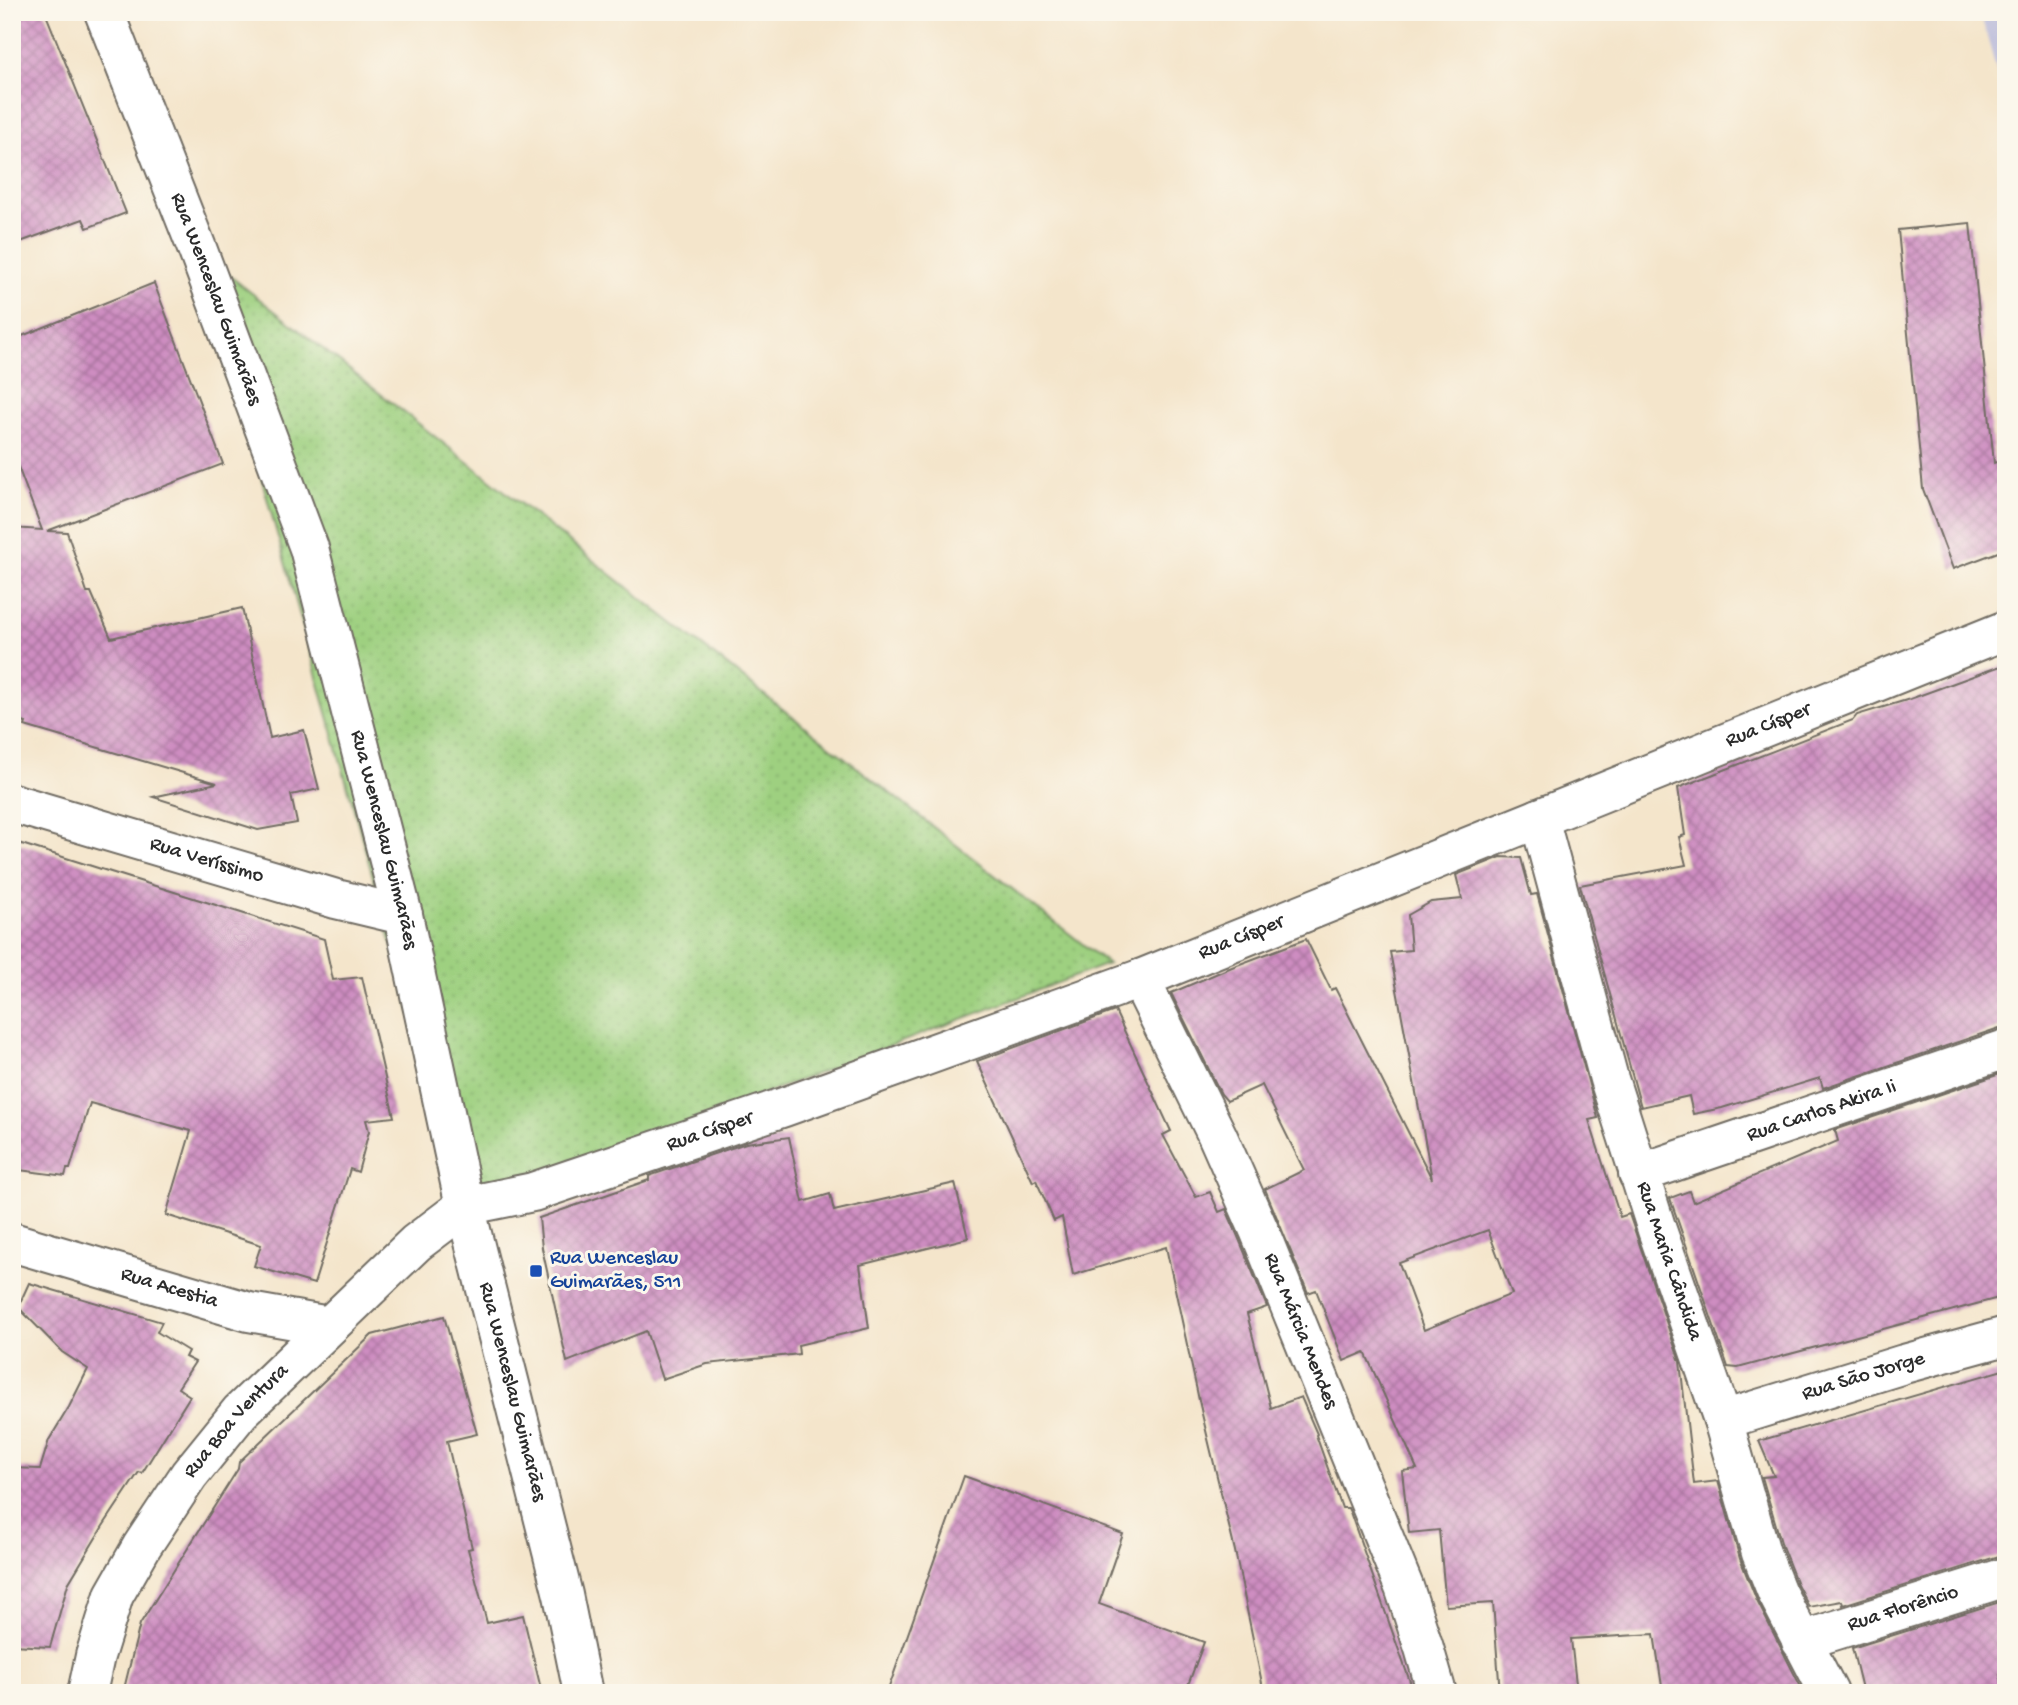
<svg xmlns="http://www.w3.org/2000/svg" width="2018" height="1705" viewBox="0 0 2018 1705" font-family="'Gochi Hand',sans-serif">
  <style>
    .industrial { fill: #c2c2dc }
    .park { fill: url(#park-dots); stroke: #647e56; stroke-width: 2 }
    .building { fill: url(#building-cross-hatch); fill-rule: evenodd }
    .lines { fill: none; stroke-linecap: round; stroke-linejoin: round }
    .street-casing { stroke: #716c63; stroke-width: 42 }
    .secondary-casing { stroke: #716c63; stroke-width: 42 }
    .street { stroke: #fff; stroke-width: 38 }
    .secondary { stroke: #fff; stroke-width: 38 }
    .transit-dot { fill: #1a4fb4; stroke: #fbf7ec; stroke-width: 2.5 }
    .labels { text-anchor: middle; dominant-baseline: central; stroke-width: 6; stroke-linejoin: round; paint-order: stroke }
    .street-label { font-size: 21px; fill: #2b2b2b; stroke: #fbf7ec }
    .transit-label { font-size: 21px; fill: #164399; stroke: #fbf7ec; text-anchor: start }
  </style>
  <defs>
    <pattern id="park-dots" width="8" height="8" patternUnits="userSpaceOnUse" patternTransform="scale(1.75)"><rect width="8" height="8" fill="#9ed080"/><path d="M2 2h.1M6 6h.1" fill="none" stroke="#88b36f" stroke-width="1.8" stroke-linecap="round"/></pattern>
    <pattern id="building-cross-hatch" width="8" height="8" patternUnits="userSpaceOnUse" patternTransform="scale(1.75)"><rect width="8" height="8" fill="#ce8dc1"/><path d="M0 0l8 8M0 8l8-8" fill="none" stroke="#a7739d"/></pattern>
  </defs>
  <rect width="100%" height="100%" fill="#fbf7ec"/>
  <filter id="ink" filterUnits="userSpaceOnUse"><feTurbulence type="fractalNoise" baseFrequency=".0143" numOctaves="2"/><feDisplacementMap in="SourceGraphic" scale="14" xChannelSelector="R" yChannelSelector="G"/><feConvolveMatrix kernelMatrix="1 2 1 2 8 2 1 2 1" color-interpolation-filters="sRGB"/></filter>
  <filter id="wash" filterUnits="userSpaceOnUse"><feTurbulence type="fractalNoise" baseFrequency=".00686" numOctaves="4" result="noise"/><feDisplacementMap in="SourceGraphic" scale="28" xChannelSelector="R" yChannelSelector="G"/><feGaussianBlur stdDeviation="1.57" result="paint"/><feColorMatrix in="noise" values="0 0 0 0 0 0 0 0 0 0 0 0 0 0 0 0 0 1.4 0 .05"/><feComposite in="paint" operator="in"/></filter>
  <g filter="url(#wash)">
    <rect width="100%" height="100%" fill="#f4e5cb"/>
    <polygon class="industrial" points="1980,12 2006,12 2006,104"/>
    <polygon class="park" points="198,251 1108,964 465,1206"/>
    <g id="blocks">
      <g class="building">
        <polygon points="12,12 45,12 126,213 87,228 83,219 12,245"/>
        <polygon points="1970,223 1994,463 2006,459 2006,549 1953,569 1923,489 1898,230"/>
        <polygon points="154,283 223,464 47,531 67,532 87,592 91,592 111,638 242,608 270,738 304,730 319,789 291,795 297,823 258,830 153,797 217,783 25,726 26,723 12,719 12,528 42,530 12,451 12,340"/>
        <polygon points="2006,664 2006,1028 1999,1028 1823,1088 1820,1078 1722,1108 1693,1114 1689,1096 1641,1107 1580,885 1686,865 1679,837 1685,835 1678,788 1853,720 1857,715 1910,699"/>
        <polygon points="12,841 324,939 333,980 362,977 394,1117 366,1120 369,1131 358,1172 350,1169 314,1284 254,1266 261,1245 166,1215 191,1131 90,1103 70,1169 67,1169 65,1176 12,1169"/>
        <path d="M1501,857l20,1 10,37 6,-1 61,224 -9,2 31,97 9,-3 51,148 14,122 24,-3 22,78 17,42 45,88 -51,4h-88l-9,-59 -83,5 6,54h-77l-7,-90 -47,3 -7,-76 -30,3 -7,-62 15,-2 -52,-117 -21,9 -28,-71 -8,3 -43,-104 39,-19 -42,-85 -35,16 -6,-7 -50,-101 61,-26 74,-28 25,51 4,-2 97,191 -42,-227 21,-2 -3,-35 23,-13 31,-3 -6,-24zM1488,1230l24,64 -88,36 -25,-67z"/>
        <polygon points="1115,1011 1171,1131 1163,1135 1196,1197 1210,1192 1219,1212 1226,1209 1239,1239 1267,1307 1247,1314 1271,1408 1301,1397 1317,1434 1316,1435 1342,1508 1348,1508 1350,1512 1414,1693 1264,1693 1235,1551 1202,1414 1166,1247 1073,1275 1062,1217 1054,1221 1036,1180 1033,1182 977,1061"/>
        <polygon points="2006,1072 2006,1296 1738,1368 1728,1367 1670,1198 1689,1191 1693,1202 1838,1141 1835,1130"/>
        <polygon points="789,1137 803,1202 830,1194 834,1211 955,1183 968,1238 860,1265 869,1328 798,1345 799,1354 707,1364 662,1379 646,1331 567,1362 542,1248 539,1218 649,1180 649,1176 746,1143"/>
        <polygon points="29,1283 162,1322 157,1332 188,1351 185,1357 195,1362 178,1388 190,1396 142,1473 139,1472 103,1526 68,1584 50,1647 12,1645 12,1468 40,1469 49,1440 69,1407 88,1369 62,1352 18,1307"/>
        <polygon points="444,1316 477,1434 447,1441 472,1548 468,1549 487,1623 523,1615 542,1693 123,1693 140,1624 238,1469 239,1462 372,1335"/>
        <polygon points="2006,1369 2006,1556 1999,1556 1843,1605 1842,1601 1809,1607 1797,1584 1782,1546 1762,1477 1774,1476 1759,1441"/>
        <polygon points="964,1476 1123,1534 1099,1604 1204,1642 1185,1693 887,1693"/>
        <polygon points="2006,1600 2006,1674 2000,1675 2004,1693 1863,1693 1852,1648"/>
      </g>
    </g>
  </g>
  <g filter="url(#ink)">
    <use href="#blocks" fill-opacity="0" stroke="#716c63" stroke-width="2"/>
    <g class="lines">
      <g class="street-casing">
        <g id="street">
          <path id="s1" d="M12,803l324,96 67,16"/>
          <path id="s2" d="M1539,818l70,261 48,151 66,190 38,133 16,40 52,100"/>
          <path id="s3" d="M1140,979l78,158 41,93 145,357 20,61 13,45"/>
          <path id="s4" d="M1638,1174l368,-125"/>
          <path id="s5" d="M12,1242l237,70 80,14"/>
          <path id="s6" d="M1723,1420l181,-56 102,-28"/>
          <path id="s7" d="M1801,1641l205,-64"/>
          <path id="s8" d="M87,1693l8,-37 19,-61 28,-49 47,-71 51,-63 176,-169 49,-37 68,-14 251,-85 356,-128 866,-349"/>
        </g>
      </g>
      <g class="secondary-casing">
        <g id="secondary">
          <path id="s9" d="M104,12l94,239 111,297 94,367 62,291 98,389 20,98"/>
        </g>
      </g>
      <use href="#street" class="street"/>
      <use href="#secondary" class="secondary"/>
    </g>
  </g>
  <rect class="transit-dot" x="529" y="1264" width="14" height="14" rx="3.5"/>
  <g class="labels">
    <g class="street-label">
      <text stroke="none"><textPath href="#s9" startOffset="308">Rua Wenceslau Guimarães</textPath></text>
      <text stroke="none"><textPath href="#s8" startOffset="2020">Rua Císper</textPath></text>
      <text stroke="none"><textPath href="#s9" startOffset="875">Rua Wenceslau Guimarães</textPath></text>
      <text stroke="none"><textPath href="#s1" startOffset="203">Rua Veríssimo</textPath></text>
      <text stroke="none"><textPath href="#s8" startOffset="1452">Rua Císper</textPath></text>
      <text stroke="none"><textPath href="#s4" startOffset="194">Rua Carlos Akira Ii</textPath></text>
      <text stroke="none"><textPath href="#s8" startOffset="886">Rua Císper</textPath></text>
      <text stroke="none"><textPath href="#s2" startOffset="462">Rua Maria Cândida</textPath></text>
      <text stroke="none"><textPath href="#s5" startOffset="164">Rua Acestia</textPath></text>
      <text stroke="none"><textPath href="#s3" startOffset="387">Rua Márcia Mendes</textPath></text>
      <text stroke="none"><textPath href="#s6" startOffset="147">Rua São Jorge</textPath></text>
      <text stroke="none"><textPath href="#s9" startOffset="1442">Rua Wenceslau Guimarães</textPath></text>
      <text stroke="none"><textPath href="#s8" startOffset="315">Rua Boa Ventura</textPath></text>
      <text stroke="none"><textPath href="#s7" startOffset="107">Rua Florêncio</textPath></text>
    </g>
    <g class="transit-label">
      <text x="550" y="1259">Rua Wenceslau<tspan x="550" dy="24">Guimarães, 511</tspan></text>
    </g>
  </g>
  <rect width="2018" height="1705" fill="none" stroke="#fbf7ec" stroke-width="42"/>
</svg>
